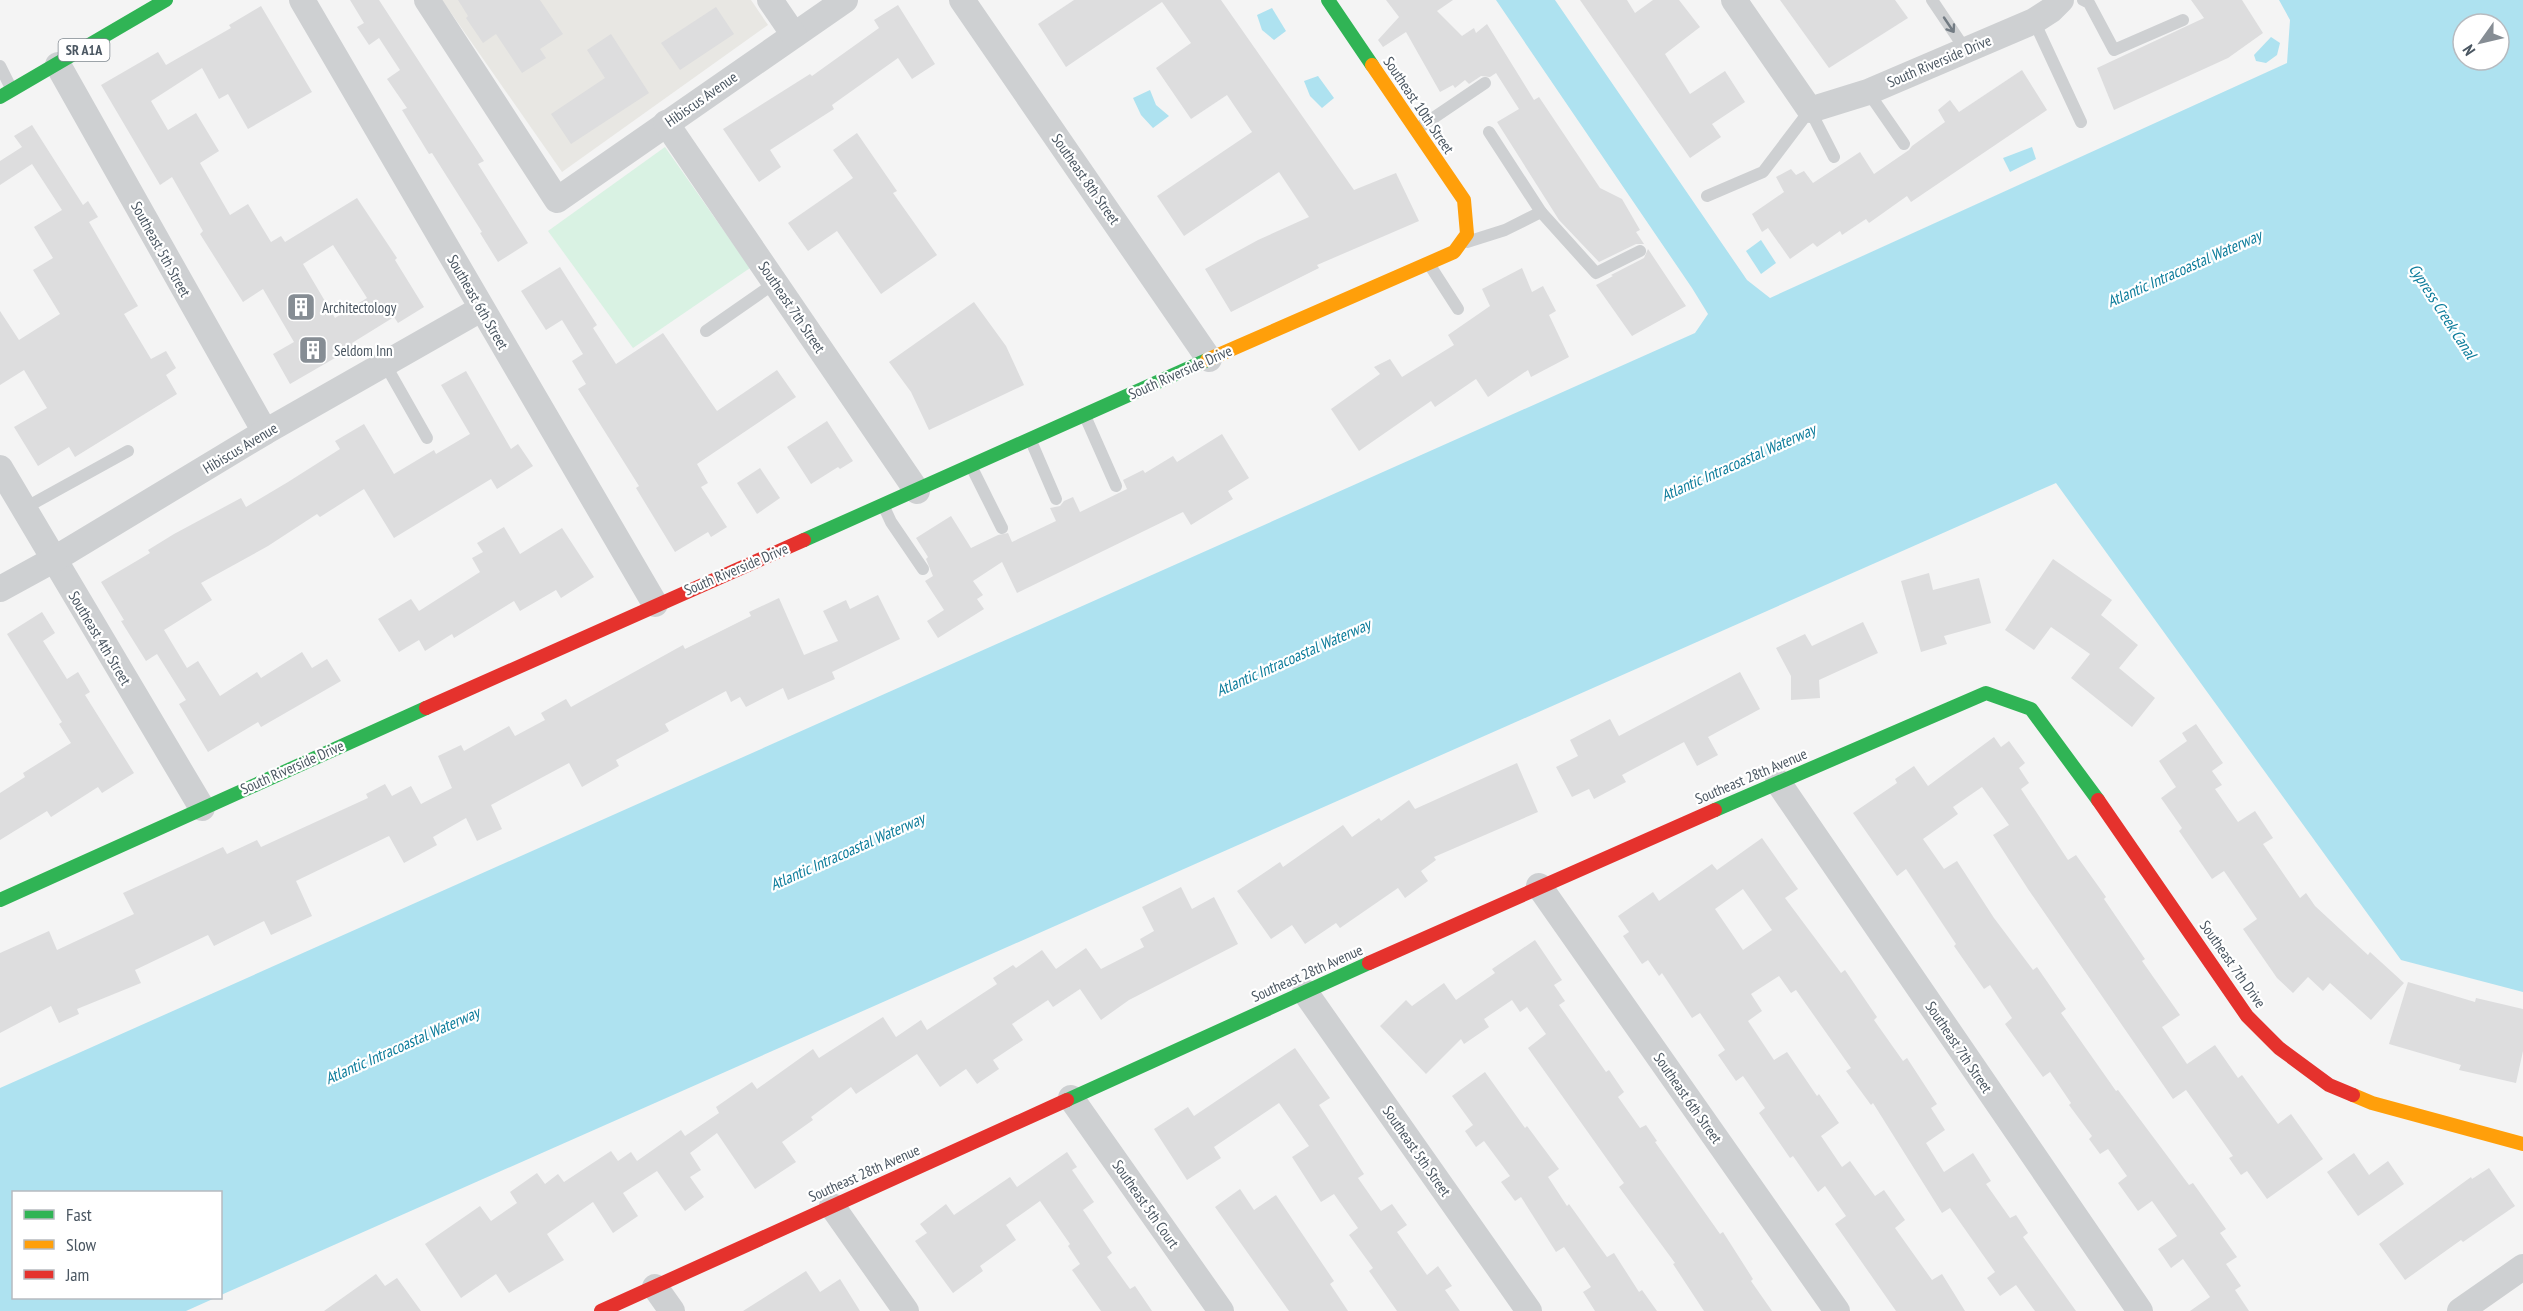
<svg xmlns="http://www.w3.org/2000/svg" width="2523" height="1311" viewBox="0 0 2523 1311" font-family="'PT Sans Narrow',sans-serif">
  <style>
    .commercial { fill: #e8e7e3 }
    .green { fill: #d9f2e3 }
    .water { fill: #aee2f0; fill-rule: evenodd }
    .building { fill: #ddddde; fill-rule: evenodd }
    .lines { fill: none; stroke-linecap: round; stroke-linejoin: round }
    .lane { stroke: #ced0d2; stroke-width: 12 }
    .street { stroke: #ced0d2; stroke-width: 26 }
    .fast { stroke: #30b455; stroke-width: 14 }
    .slow { stroke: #ff9f0a; stroke-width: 14 }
    .jam { stroke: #e5322d; stroke-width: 14 }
    .oneway { stroke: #727b83 }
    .labels { text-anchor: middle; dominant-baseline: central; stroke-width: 4.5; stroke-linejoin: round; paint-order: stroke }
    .shield { fill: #fff; stroke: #808990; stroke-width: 1.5 }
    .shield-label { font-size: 14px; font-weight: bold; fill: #4a5661 }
    .street-label { font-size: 15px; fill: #4a5661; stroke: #fff }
    .poi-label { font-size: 15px; fill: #4a5661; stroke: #fff; text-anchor: start }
    .water-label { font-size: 16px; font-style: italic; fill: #0c7c9b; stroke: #fff }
  </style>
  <rect width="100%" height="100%" fill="#f4f4f4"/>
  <polygon class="commercial" points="442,0 751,0 768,25 562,172"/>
  <polygon class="green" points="665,147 750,268 633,348 548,231"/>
  <g class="water">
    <path d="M1496,0h59l192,280 23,18 517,-235 3,-43 -11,-20h244v992l-122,-32 -345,-477 -1835,812 -1,-103h-206v106h201l-29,13h-186v-223l1695,-755 13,-19 -16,-26zM2463,24h36v36h-36z"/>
    <polygon points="1272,8 1286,31 1274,40 1262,30 1257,15"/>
    <polygon points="2271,37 2280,43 2277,55 2266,63 2256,61 2254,55"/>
    <polygon points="1318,76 1334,98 1322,108 1310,96 1304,81"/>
    <polygon points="1150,90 1156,105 1169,116 1153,128 1141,115 1133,98"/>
    <polygon points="2032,147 2036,159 2010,172 2003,158"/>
    <polygon points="1761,240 1776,263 1761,274 1746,251"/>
  </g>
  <g class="building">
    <polygon points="350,0 379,0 484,161 478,164 528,243 498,262 480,233 482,232 432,153 429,154 402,110 407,108 387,79 400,70 379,38 369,45 357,27 364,23"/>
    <polygon points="458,0 540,0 563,34 540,49 546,58 522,73 496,34 483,43 466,18 468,16"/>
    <polygon points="1074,0 1221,0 1354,190 1396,173 1419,221 1317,265 1319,268 1231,312 1205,269 1258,240 1309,217 1279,172 1184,236 1157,196 1252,132 1227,95 1191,119 1156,68 1191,43 1162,2 1066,67 1038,24"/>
    <polygon points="1386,0 1453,0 1437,11 1462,36 1474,28 1476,33 1487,24 1534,100 1539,97 1600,188 1622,199 1640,230 1636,232 1644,244 1636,244 1599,262 1559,220 1497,122 1519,109 1496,73 1490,77 1481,76 1469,84 1465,80 1455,88 1453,85 1440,92 1406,32 1383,47 1378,40 1399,17"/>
    <polygon points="1580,0 1627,0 1635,13 1653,0 1679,0 1700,27 1665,54 1690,94 1725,71 1745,102 1712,124 1721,137 1690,158"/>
    <polygon points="1780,0 1895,0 1908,18 1829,68"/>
    <polygon points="2191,0 2242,0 2263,33 2228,58 2114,110 2097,68 2204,18"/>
    <polygon points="898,5 935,64 912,79 898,58 832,105 834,109 770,150 781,167 759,182 723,129 810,74 812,76 879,28 874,20"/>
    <path d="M261,6l51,86 -64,37 -20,-35 -9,5 -17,-31 -51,33 17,29 28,-17 23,38 -19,12 30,52 18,-11 23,38 10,-6 4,6 72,-44 40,60 -2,2 29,47 -26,16 -4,-6 -42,26 2,4 -64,37 -17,-30 21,-12 -31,-53 -20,13 -43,-68 3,-3 -31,-54 -12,8 -59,-100 57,-33 8,13 65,-37 -2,-3zM333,245l34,53 -32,20 -32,-54z"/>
    <polygon points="716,7 734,34 680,70 661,43"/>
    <polygon points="611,34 649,93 571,144 551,114 605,78 587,50"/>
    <polygon points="2022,70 2047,110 1911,202 1907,196 1869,223 1866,219 1842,235 1840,231 1817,247 1813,243 1790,259 1768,228 1762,232 1752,214 1784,192 1776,177 1791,169 1796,175 1804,171 1813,183 1860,152 1874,174 1909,150 1912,146 1945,122 1938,110 1950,100 1959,112"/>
    <polygon points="32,125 83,205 88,201 98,217 89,222 138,306 124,314 151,359 166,351 176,368 166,375 177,394 75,457 69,447 38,466 14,427 47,408 24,370 0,385 0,311 19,340 60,314 33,270 53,258 34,227 62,210 32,164 0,185 0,161 22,147 14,136"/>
    <polygon points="857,133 897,191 893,193 937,255 881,294 837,231 808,251 788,223 853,178 833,150"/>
    <polygon points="1648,249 1686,306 1632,336 1596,285 1613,276 1611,275 1644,258"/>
    <polygon points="560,267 597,325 593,328 616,364 663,333 717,411 777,370 796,397 697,464 708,483 701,487 727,527 711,537 708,532 675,552 636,488 639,486 578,389 586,384 572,361 583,354 562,320 546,330 521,291"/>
    <polygon points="1522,268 1532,292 1543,286 1556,311 1549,315 1569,357 1531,377 1528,370 1488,397 1476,379 1435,407 1431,401 1359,451 1331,409 1380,374 1374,367 1390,359 1402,377 1454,345 1448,335 1490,306 1482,289"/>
    <polygon points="974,302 1006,346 1024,385 929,430 911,392 889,362"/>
    <polygon points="466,371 511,449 518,444 533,466 497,489 491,479 394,538 364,489 320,517 317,514 268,546 201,583 212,600 164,630 187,668 198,661 220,696 257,672 261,678 302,652 312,668 327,659 341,681 261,727 258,722 208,752 179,704 186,700 157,654 146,661 121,621 124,620 101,582 150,553 148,550 174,534 241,498 246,507 288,482 340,449 335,441 364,424 394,474 434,450 436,454 470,434 441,385"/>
    <polygon points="827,421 853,461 840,469 838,467 811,484 787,447"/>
    <polygon points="1222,434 1249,478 1228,491 1233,499 1191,525 1183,512 1017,593 1002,562 973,581 983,595 977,599 984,609 938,638 927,621 944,610 925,581 933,576 926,559 928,557 916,538 951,516 971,548 998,535 1008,533 1012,542 1056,521 1050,508 1060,506 1064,501 1073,497 1080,512 1127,489 1123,480 1143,470 1145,473 1173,456 1177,462"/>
    <polygon points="760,468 780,498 757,514 737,483"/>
    <polygon points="504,527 520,554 562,528 594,577 561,598 556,590 520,611 514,601 454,638 452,634 425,651 419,640 399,652 378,619 411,599 419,611 480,572 472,558 483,552 477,543"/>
    <polygon points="2053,559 2112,600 2101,615 2138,645 2119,668 2155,698 2132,727 2071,678 2090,654 2051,627 2034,650 2005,630"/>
    <polygon points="1929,573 1933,590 1979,578 1991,623 1944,636 1947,644 1921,652 1901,581"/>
    <polygon points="878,595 900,639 832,672 835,679 788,700 783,688 746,707 740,697 731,702 726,691 665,724 669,731 616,760 619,766 582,787 569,763 491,805 502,829 477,841 466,818 433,837 437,845 404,863 389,836 296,881 312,916 271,935 264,921 214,946 208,935 135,970 141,983 77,1009 79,1014 59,1023 51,1006 0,1033 0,953 49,931 57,950 134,914 123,893 223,847 227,854 257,840 261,847 368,798 366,794 385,784 392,796 411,786 421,804 452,788 438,756 461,745 464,751 509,726 515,736 545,720 541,713 566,699 571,707 683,645 685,649 751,616 749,612 779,598 804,655 838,641 823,611 846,600 850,609"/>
    <polygon points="42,612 55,633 43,641 67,679 78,672 90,692 85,695 134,773 102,793 98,787 51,817 47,811 0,840 0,793 25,777 23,773 71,743 59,724 62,722 7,634"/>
    <polygon points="1863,622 1878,653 1819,680 1820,698 1791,700 1791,676 1776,648 1805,634 1812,646"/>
    <polygon points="1740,672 1760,709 1708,737 1718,755 1697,766 1684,742 1622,775 1626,782 1594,799 1589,789 1572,797 1556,767 1578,756 1570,740 1610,719 1619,736"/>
    <polygon points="2196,724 2223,763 2212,771 2222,785 2215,789 2238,822 2255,811 2273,838 2263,844 2300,898 2306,893 2315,906 2368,955 2370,952 2404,983 2371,1020 2330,983 2323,991 2308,977 2293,993 2277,978 2243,929 2257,919 2224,871 2212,879 2179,831 2182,828 2161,798 2176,787 2159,761 2187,741 2182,733"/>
    <polygon points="1994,737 2001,747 2009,741 2025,763 2019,768 2029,783 2021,789 2068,860 2076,855 2106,897 2104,899 2145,959 2142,961 2180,1015 2162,1027 2187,1064 2215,1045 2238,1078 2242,1075 2278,1124 2291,1114 2323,1159 2267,1199 2247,1171 2241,1175 2229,1158 2233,1156 2186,1090 2173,1099 2028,889 1993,835 2009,825 1982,787 1953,807 1958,814 1923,839 1944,869 1957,861 1994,918 2033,970 2037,967 2066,1009 2061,1013 2116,1091 2118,1090 2189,1185 2193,1183 2226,1229 2220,1233 2237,1257 2226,1264 2241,1286 2235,1290 2249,1311 2190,1311 2210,1297 2183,1259 2171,1268 2158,1249 2177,1236 2152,1201 2138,1211 2118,1183 2127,1176 2108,1149 2100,1154 2089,1139 2092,1136 2069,1105 2071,1103 2050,1072 2043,1077 2005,1024 2012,1018 1990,985 1984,989 1954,946 1956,944 1906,869 1897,876 1853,813 1897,783 1895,779 1914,766 1928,786"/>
    <polygon points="1517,763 1538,812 1434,857 1436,860 1421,871 1428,881 1405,898 1398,888 1340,928 1336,923 1305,944 1292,925 1271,939 1237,891 1280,862 1283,867 1343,825 1352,837 1379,818 1381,821 1409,800 1415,809"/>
    <path d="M1762,838l36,51 -13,9 56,75 4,-3 32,47 -3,3 29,41 4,-3 30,46 -6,4 14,22 -19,13 18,29 29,-19 18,28 -5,3 24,34 6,-3 12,18 -5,4 53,74h-41l-19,-26 -16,11 -13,-18 8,-6 -45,-64 -8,5 -69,-110 -2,2 -25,-34 5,-3 -55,-78 -5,3 -12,-17 -28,18 11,17 -14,10 26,39 13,-8 30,44 2,-2 20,29 -18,13 21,31 8,-6 25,35 9,-6 21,30 -10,8 37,52 10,-6 23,37h-69l-61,-87 11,-8 -21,-30 -7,6 -25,-36 -3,2 -31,-45 6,-5 -22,-32 -7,5 -18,-26 7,-5 -25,-37 -8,5 -30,-45 -3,3 -11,-16 -6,4 -19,-28 6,-4 -11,-16 35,-24 6,9 53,-37 5,6zM1743,889l29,41 -29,20 -28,-41z"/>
    <polygon points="1181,887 1192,909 1214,897 1238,944 1129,1000 1101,1020 1080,989 1053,1007 1048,1000 1012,1024 1023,1040 993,1060 999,1069 977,1084 966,1069 940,1087 917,1054 856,1094 851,1087 811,1117 813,1120 782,1142 796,1162 755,1189 717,1133 690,1153 701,1170 690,1177 704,1197 685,1211 657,1171 623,1193 638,1216 613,1233 593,1202 547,1234 564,1260 509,1293 496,1274 461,1298 425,1244 480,1206 491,1221 517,1203 510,1192 537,1173 545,1184 558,1174 564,1182 611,1151 618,1161 631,1152 637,1161 681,1130 685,1136 719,1113 716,1107 752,1082 757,1089 813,1049 819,1058 883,1017 896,1037 921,1020 927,1030 997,984 993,978 1013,965 1016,968 1042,950 1056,969 1086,948 1101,969 1144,947 1140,939 1154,931 1142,907"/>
    <polygon points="1535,940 1562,980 1554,985 1565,1001 1559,1005 1606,1072 1609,1070 1624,1092 1618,1097 1640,1128 1646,1125 1657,1141 1655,1142 1720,1234 1723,1232 1753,1279 1751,1281 1772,1311 1704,1311 1673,1264 1675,1263 1619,1187 1624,1183 1528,1048 1546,1034 1527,1007 1520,1012 1512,1000 1484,1019 1489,1027 1464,1044 1461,1039 1426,1074 1380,1026 1406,1000 1412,1006 1444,983 1456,1000 1495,973 1492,969"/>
    <polygon points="2408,982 2475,1002 2476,998 2523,1009 2523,1051 2516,1083 2459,1070 2461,1065 2389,1044"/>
    <polygon points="1295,1048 1330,1098 1319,1105 1364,1174 1358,1178 1381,1211 1392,1204 1407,1225 1397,1232 1427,1275 1438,1266 1452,1286 1445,1290 1460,1311 1397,1311 1369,1271 1373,1268 1349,1235 1358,1228 1334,1194 1321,1202 1292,1157 1309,1146 1279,1103 1214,1147 1221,1158 1187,1180 1154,1129 1188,1107 1194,1116"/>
    <polygon points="1485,1072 1525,1128 1527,1126 1559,1169 1548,1177 1567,1206 1569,1204 1607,1257 1614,1253 1639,1292 1642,1290 1657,1311 1595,1311 1583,1292 1591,1287 1564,1247 1556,1252 1521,1197 1515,1201 1501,1182 1510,1176 1484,1141 1476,1147 1465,1131 1473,1125 1452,1096"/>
    <polygon points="1067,1152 1077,1167 1072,1170 1094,1202 1083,1210 1112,1253 1107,1257 1130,1289 1135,1286 1152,1311 1101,1311 1072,1270 1080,1264 1068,1246 1070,1244 1040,1201 1006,1225 1016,1240 980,1266 983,1271 953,1293 915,1241 927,1233 920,1224 946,1204 954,1215 1010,1177 1017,1187"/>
    <polygon points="2354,1153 2369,1175 2388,1161 2404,1184 2358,1216 2327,1172"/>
    <polygon points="2489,1168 2515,1206 2463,1242 2461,1240 2405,1280 2379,1244 2471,1177 2472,1179"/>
    <polygon points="1240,1189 1254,1210 1276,1195 1334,1281 1330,1284 1348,1311 1289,1311 1215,1207"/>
    <polygon points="806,1271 820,1292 840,1279 860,1311 743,1311"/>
    <polygon points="376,1274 385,1286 397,1278 421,1311 324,1311"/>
  </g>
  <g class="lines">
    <g class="lane">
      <polyline points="1932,0 1965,49"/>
      <polyline points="2083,0 2089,3 2114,50 2183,20"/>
      <polyline points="2034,21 2081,122"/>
      <polyline points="0,66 12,90"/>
      <polyline points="1868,92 1904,144"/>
      <polyline points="1417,129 1485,83"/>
      <polyline points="1707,196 1763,172 1810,110 1834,157"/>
      <polyline points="1541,212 1596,273 1640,251"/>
      <polyline points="1467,242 1505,230 1541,212 1489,132"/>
      <polyline points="1429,264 1458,309"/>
      <polyline points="706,331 775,283"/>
      <polyline points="385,364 427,438"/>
      <polyline points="1085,416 1116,486"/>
      <polyline points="1031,441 1056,499"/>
      <polyline points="972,468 1002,528"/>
      <polyline points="884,507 891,522 923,569"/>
      <polyline points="23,509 128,451"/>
    </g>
    <g class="street">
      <polyline points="302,0 655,604"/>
      <polyline points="427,0 557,200 845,0"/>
      <polyline points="770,0 794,35"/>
      <polyline points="962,0 1209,359"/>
      <polyline points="1734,0 1810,110 1868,92 2034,21 2051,10 2061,0"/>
      <polyline points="58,65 265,432"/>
      <polyline points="666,123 917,491"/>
      <polyline points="0,468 202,808"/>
      <polyline points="0,589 53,560 265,432 481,309"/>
      <polyline points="1778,782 2140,1311"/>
      <polyline points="1539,886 1837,1311"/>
      <polyline points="1305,992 1529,1311"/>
      <polyline points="1071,1098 1221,1311"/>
      <polyline points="832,1206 906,1311"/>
      <polyline points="655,1287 672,1311"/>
      <polyline points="2460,1311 2523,1267"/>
    </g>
    <g class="fast">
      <polyline points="1328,0 1372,65"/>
      <polyline points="0,97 166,0"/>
      <polyline points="804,540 1207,360"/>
      <polyline points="1715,810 1986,693 2031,709 2098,800"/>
      <polyline points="0,900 426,708"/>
      <polyline points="1067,1100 1369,963"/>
    </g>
    <g class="slow">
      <polyline points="1207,360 1454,252 1467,234 1464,200 1372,65"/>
      <polyline points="2353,1095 2372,1103 2523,1144"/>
    </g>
    <g class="jam">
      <polyline points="426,708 804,540"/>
      <polyline points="2098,800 2247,1016 2279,1048 2329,1085 2353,1095"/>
      <polyline points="1369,963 1715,810"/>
      <polyline points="601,1311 1067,1100"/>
    </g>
  </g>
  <defs><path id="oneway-shaft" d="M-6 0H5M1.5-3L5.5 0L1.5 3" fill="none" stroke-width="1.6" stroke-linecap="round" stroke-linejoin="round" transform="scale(1.5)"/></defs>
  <use class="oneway" href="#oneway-shaft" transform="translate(1949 25) rotate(56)"/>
  <defs>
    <g id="building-square" transform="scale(1.5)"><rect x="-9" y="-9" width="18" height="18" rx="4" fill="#868d94" stroke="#fff"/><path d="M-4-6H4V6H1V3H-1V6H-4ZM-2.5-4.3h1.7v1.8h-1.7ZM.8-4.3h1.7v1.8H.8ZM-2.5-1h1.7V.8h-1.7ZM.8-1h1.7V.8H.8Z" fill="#fff"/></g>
  </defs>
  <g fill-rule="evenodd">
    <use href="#building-square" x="301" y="307"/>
    <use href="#building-square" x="313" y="350"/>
  </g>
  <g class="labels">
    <rect class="shield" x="58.5" y="39" width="51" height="22" rx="4.5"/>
    <g class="shield-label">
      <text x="84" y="50">SR A1A</text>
    </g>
    <g class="street-label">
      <text transform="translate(1939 61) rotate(-23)">South Riverside Drive</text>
      <text transform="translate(701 99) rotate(-35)">Hibiscus Avenue</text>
      <text transform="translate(1419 105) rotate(56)">Southeast 10th Street</text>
      <text transform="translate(1086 179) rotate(55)">Southeast 8th Street</text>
      <text transform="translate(161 249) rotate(61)">Southeast 5th Street</text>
      <text transform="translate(478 302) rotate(60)">Southeast 6th Street</text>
      <text transform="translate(792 307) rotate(56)">Southeast 7th Street</text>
      <text transform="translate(1180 372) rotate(-24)">South Riverside Drive</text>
      <text transform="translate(240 448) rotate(-31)">Hibiscus Avenue</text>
      <text transform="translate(736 569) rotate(-23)">South Riverside Drive</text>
      <text transform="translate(100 638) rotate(59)">Southeast 4th Street</text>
      <text transform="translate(292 767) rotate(-24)">South Riverside Drive</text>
      <text transform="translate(1751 776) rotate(-23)">Southeast 28th Avenue</text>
      <text transform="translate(2233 964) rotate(55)">Southeast 7th Drive</text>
      <text transform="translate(1307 973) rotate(-24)">Southeast 28th Avenue</text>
      <text transform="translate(1959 1047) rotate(56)">Southeast 7th Street</text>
      <text transform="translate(1688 1098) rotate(55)">Southeast 6th Street</text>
      <text transform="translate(1417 1151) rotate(55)">Southeast 5th Street</text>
      <text transform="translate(864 1173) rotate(-24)">Southeast 28th Avenue</text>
      <text transform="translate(1146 1204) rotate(55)">Southeast 5th Court</text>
    </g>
    <g class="poi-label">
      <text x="322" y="307">Architectology</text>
      <text x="334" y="350">Seldom Inn</text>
    </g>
    <g class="water-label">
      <text transform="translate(2184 268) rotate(-24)">Atlantic Intracoastal Waterway</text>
      <text transform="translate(2443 311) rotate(57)">Cypress Creek Canal</text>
      <text transform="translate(1738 462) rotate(-24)">Atlantic Intracoastal Waterway</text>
      <text transform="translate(1293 657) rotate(-24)">Atlantic Intracoastal Waterway</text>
      <text transform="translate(847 851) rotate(-24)">Atlantic Intracoastal Waterway</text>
      <text transform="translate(402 1045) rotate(-24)">Atlantic Intracoastal Waterway</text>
    </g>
  </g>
  <rect x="12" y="1191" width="210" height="108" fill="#ffffff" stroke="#b7bbc0" stroke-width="1.5"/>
  <rect x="24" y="1210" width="30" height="9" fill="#30b455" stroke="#b7bbc0" stroke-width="1.5"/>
  <text x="66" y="1221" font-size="18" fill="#4a5661">Fast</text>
  <rect x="24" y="1240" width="30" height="9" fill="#ff9f0a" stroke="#b7bbc0" stroke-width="1.5"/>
  <text x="66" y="1251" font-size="18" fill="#4a5661">Slow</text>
  <rect x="24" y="1270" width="30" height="9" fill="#e5322d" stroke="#b7bbc0" stroke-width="1.5"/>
  <text x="66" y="1281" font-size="18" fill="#4a5661">Jam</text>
  <g transform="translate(2481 42) rotate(236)"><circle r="28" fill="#ffffff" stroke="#b7bbc0" stroke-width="1.5"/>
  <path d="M0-4.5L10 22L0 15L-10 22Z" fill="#868d94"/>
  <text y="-9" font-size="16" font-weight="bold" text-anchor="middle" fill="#4a5661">N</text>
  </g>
</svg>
